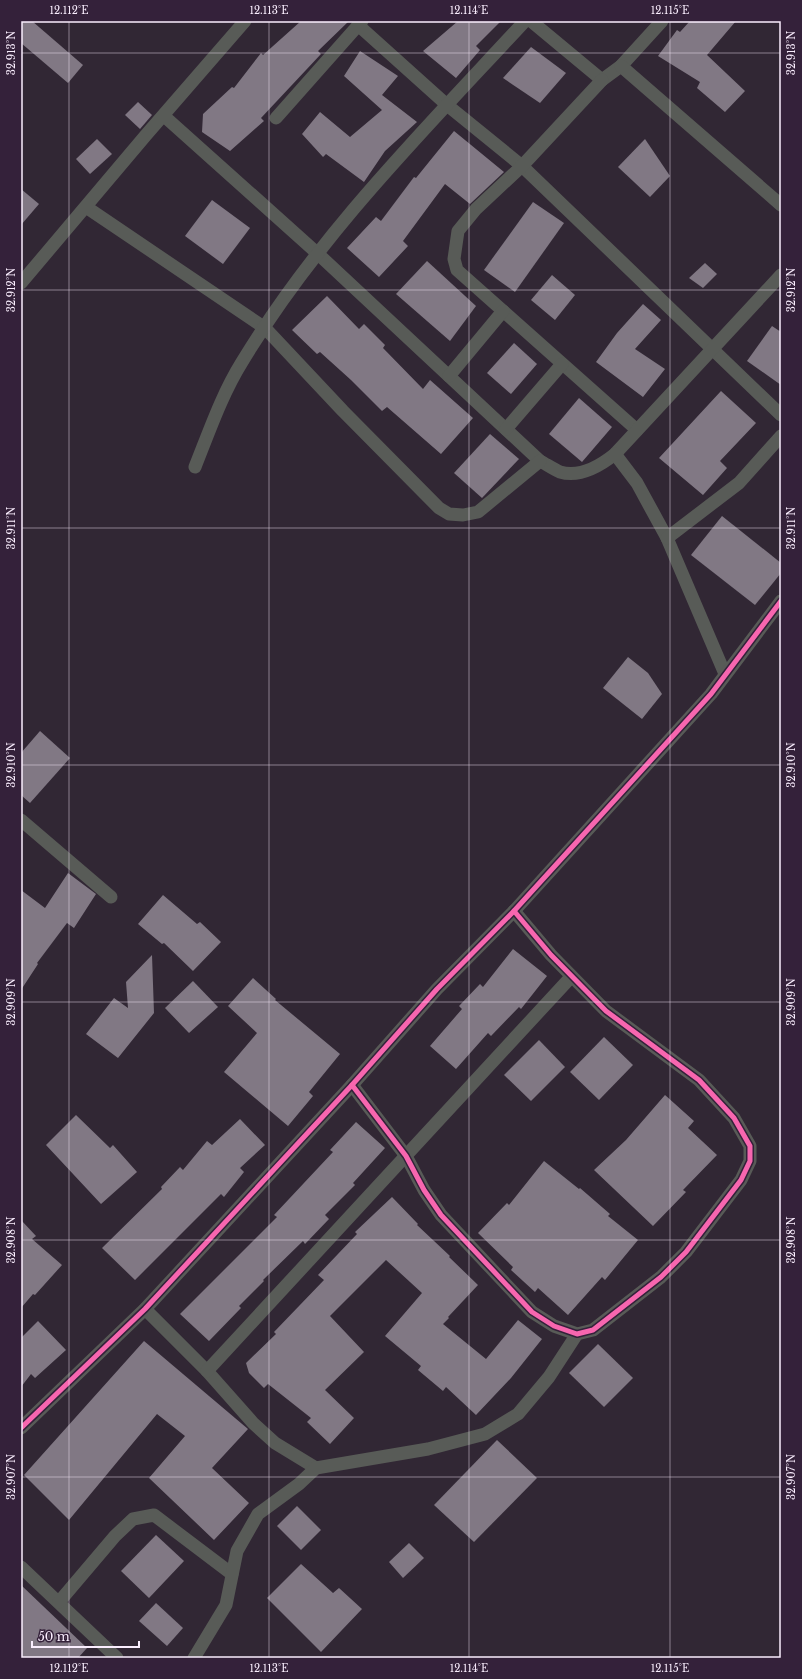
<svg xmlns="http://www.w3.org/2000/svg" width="802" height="1679" viewBox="0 0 802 1679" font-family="'Libre Baskerville',serif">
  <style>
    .building { fill: #817884 }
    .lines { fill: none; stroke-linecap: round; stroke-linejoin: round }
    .street { stroke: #585b57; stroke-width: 13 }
    .cycleway-casing { stroke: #34213a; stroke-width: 8 }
    .cycleway { stroke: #f766af; stroke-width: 5 }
    .ticks { fill: none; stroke: #faeefe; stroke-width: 1; stroke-opacity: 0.45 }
    .neatline { fill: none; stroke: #faeefe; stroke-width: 1.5 }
    .ticks-label { font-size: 10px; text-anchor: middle; fill: #faeefe }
  </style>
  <rect width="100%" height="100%" fill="#312734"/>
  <g class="building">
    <polygon points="21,21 32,21 83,65 68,83 21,43"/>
    <polygon points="301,21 349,21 318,51 321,54 261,118 264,121 230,151 202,132 203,114 232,87 234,88 261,53 263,55"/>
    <polygon points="458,21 501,21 476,46 480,50 456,78 423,51"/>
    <polygon points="690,21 736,21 707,55 745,91 725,112 697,88 700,82 658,56 677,30 680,32"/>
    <polygon points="531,47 566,73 540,103 503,78"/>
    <polygon points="360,51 398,76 382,95 417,122 385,151 364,182 326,154 323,157 302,134 320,112 350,137 382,110 344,76"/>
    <polygon points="138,102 152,115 140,129 125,115"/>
    <polygon points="454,131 504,172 470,204 445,184 403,241 408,246 379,277 347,248 376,217 381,221 414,177 416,178"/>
    <polygon points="97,139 112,154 90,174 76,159"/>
    <polygon points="645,139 670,176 650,197 618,167"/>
    <polygon points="21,189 39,204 21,225"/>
    <polygon points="212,200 250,228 223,264 185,236"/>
    <polygon points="533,202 564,223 515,292 484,270"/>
    <polygon points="427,261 476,306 450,341 396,294"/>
    <polygon points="705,263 717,274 703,288 689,278"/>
    <polygon points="552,275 575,295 555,320 531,300"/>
    <polygon points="327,296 359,329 364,324 385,345 383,348 423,389 430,380 473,418 441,454 387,407 382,411 351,380 320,352 317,354 292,330"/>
    <polygon points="643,304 661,320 635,349 665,369 643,397 596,362 617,333"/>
    <polygon points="772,326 781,332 781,385 747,361"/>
    <polygon points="514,343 537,364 511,394 487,373"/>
    <polygon points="721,391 756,423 720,461 727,468 703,495 659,458"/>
    <polygon points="579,398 612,427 582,462 549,434"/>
    <polygon points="490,434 519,459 482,498 454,473"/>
    <polygon points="722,516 781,563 781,573 755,605 691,555"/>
    <polygon points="628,657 648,673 662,694 642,719 603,688"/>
    <polygon points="40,731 70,758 30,803 21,795 21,753"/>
    <polygon points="68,873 96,894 74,928 67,923 37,963 38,964 21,990 21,890 45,908"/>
    <polygon points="163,895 197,924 200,922 221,942 193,971 164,943 162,944 138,924"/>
    <polygon points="513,949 547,976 521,1009 519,1007 491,1036 488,1033 456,1069 430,1046 462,1009 459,1006 480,984 483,987"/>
    <polygon points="152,955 154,1013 118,1058 86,1034 114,998 128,1008 126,982"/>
    <polygon points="253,978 276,999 275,1000 340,1054 309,1092 313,1096 288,1126 224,1072 257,1033 228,1006"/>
    <polygon points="193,981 218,1007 189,1033 165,1008"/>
    <polygon points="604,1037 633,1065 599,1100 570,1072"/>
    <polygon points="539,1040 565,1067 531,1101 504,1075"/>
    <polygon points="665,1095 694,1121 688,1128 717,1155 683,1190 686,1192 653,1226 594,1170 626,1140"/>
    <polygon points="76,1115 110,1148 113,1145 137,1172 101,1204 46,1145"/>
    <polygon points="240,1119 265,1145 240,1168 244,1172 224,1197 221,1194 135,1280 102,1248 162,1189 161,1187 180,1167 183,1170 207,1141 212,1145"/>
    <polygon points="356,1122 385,1148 353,1183 355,1185 325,1215 329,1219 305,1244 303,1241 263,1280 264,1281 239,1306 241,1308 209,1341 180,1314 277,1217 274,1215 333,1152 330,1150"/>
    <polygon points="544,1161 579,1189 580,1188 610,1214 608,1216 638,1240 605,1280 602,1277 568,1315 538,1288 535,1292 511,1270 513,1267 478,1233 507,1203 509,1205"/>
    <polygon points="392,1197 418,1224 417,1225 450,1256 449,1257 478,1285 448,1317 449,1318 443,1324 486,1359 518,1320 542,1339 511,1378 476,1415 446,1387 443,1391 418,1370 421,1366 385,1336 422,1293 386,1260 330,1316 364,1352 325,1390 354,1418 330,1444 307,1422 311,1418 268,1384 264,1388 249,1373 246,1363 276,1334 274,1332 324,1280 318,1275 357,1234 355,1232"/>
    <polygon points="21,1220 36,1236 32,1239 62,1265 35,1295 33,1294 21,1308"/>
    <polygon points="38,1321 66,1350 35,1378 31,1374 21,1387 21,1338"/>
    <polygon points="144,1341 248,1429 212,1468 249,1503 214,1540 149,1478 185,1436 157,1414 69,1520 24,1475"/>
    <polygon points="598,1344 633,1378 604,1407 569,1373"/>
    <polygon points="497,1440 537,1478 474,1542 434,1505"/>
    <polygon points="297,1506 321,1530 301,1550 277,1526"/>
    <polygon points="156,1535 184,1561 149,1598 121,1571"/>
    <polygon points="409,1543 424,1558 403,1578 389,1562"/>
    <polygon points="301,1564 333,1593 339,1588 362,1609 321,1652 267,1598"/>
    <polygon points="21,1585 87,1648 78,1658 21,1658"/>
    <polygon points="156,1603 183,1628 167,1646 139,1621"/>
  </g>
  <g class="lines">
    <g class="street">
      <polyline points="531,21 602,80 621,66 662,21"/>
      <polyline points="358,25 447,105 522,166 781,415"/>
      <polyline points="621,66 781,205"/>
      <polyline points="602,80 522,166 476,209 458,231 454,259 457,270 637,430"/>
      <path d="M164,116l153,137 223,208c6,3 13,8 20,11 20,6 40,-6 55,-18l166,-179"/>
      <polyline points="276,118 362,21"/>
      <polyline points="86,207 265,328 343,411 439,508 449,514 463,515 478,512 540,461"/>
      <polyline points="21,283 146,135 245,21"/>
      <polyline points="449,376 503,311"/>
      <polyline points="506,429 562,364"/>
      <polyline points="615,454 637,483 667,538 725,674"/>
      <path d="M195,467c14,-35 27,-73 47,-105 76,-126 183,-233 283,-341"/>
      <polyline points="667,538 739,483 781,436"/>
      <polyline points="21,820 111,897"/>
      <polyline points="352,1085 406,1156 424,1190 441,1215 532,1312 554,1326 577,1334 593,1330 661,1277 686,1252 741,1180 750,1161 750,1146 734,1118 699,1080 606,1011 551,955 514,911"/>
      <polyline points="145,1309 207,1371 253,1423 275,1443 316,1468"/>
      <polyline points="207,1371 571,977"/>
      <polyline points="21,1428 145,1309 352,1085 437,989 514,911 711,694 781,601"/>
      <polyline points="21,1567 117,1658"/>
      <polyline points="59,1602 115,1536 133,1519 154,1515 232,1574"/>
      <polyline points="194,1658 226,1605 237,1551 258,1514 299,1484 316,1468 428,1449 485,1434 518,1414 549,1377 577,1334"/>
    </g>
    <g class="cycleway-casing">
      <g id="cycleway">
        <polyline points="352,1085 406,1156 424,1190 441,1215 532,1312 554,1326 577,1334 593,1330 661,1277 686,1252 741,1180 750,1161 750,1146 734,1118 699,1080 606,1011 551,955 514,911"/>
        <polyline points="21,1428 145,1309 352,1085 437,989 514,911 711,694 781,601"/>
      </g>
    </g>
    <use href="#cycleway" class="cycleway"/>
  </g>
  <path class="ticks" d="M69,21v1637M269,21v1637M469,21v1637M670,21v1637M21,53h760M21,290h760M21,528h760M21,765h760M21,1002h760M21,1240h760M21,1477h760"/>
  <rect width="802" height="1679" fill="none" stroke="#34213a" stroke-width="44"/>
  <path d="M32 1641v6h107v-6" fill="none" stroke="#faeefe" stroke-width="2"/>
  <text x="38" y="1641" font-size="12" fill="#faeefe" stroke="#34213a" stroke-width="3" paint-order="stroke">50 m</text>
  <rect x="22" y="22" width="758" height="1635" class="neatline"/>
  <g class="ticks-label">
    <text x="69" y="14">12.112°E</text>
    <text x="269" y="14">12.113°E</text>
    <text x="469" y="14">12.114°E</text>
    <text x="670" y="14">12.115°E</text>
    <text transform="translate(11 53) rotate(-90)" y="4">32.913°N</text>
    <text transform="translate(791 53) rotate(-90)" y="4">32.913°N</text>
    <text transform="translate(11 290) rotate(-90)" y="4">32.912°N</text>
    <text transform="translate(791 290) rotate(-90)" y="4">32.912°N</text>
    <text transform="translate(11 528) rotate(-90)" y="4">32.911°N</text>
    <text transform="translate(791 528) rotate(-90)" y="4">32.911°N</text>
    <text transform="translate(11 765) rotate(-90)" y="4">32.910°N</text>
    <text transform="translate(791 765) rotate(-90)" y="4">32.910°N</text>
    <text transform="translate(11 1002) rotate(-90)" y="4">32.909°N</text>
    <text transform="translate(791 1002) rotate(-90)" y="4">32.909°N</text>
    <text transform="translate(11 1240) rotate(-90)" y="4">32.908°N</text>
    <text transform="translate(791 1240) rotate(-90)" y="4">32.908°N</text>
    <text transform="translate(11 1477) rotate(-90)" y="4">32.907°N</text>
    <text transform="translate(791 1477) rotate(-90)" y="4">32.907°N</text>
    <text x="69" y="1672">12.112°E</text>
    <text x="269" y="1672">12.113°E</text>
    <text x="469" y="1672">12.114°E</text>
    <text x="670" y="1672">12.115°E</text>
  </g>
</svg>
